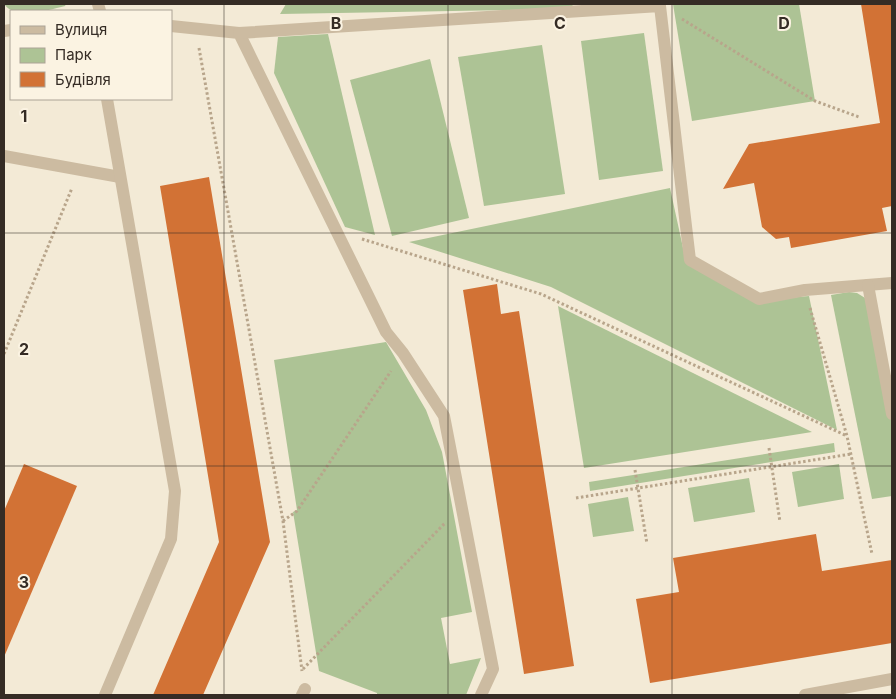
<svg xmlns="http://www.w3.org/2000/svg" width="896" height="699" viewBox="0 0 896 699" font-family="Inter,sans-serif">
  <style>
    .green { fill: #adc395 }
    .building { fill: #d27235 }
    .lines { fill: none; stroke-linecap: round; stroke-linejoin: round }
    .path { stroke: #b8a58b; stroke-width: 3; stroke-dasharray: 2.5 2.5; stroke-linecap: butt }
    .minor { stroke: #ccbba1; stroke-width: 12 }
    .grid { fill: none; stroke: #352c25; stroke-width: 1; stroke-opacity: 0.55 }
    .grid-label { font-size: 16px; text-anchor: middle; font-weight: bold; fill: #352c25; stroke: #fbf3e2; stroke-width: 4; stroke-linejoin: round; paint-order: stroke }
  </style>
  <rect width="100%" height="100%" fill="#f3ead6"/>
  <g class="green">
    <path d="M4,4h62l-1,2c-16,4 -50,14 -61,-2z"/>
    <polygon points="286,4 575,4 567,9 280,14"/>
    <polygon points="673,4 799,4 815,101 692,121"/>
    <polygon points="644,33 663,171 599,180 581,41"/>
    <polygon points="328,34 375,235 345,227 274,73 278,37"/>
    <polygon points="542,45 565,194 484,206 458,57"/>
    <polygon points="430,59 469,218 392,236 350,80"/>
    <polygon points="670,188 685,257 766,300 809,296 837,430 551,287 409,242"/>
    <polygon points="849,292 857,293 870,301 892,382 892,496 872,499 831,295"/>
    <polygon points="558,306 812,432 584,468"/>
    <polygon points="386,342 426,410 442,452 472,612 441,618 450,664 481,658 466,695 377,695 377,693 319,671 293,512 297,510 274,360"/>
    <polygon points="834,443 835,452 590,491 589,482"/>
    <polygon points="839,464 844,499 798,507 792,472"/>
    <polygon points="749,478 755,512 694,522 688,488"/>
    <polygon points="628,497 634,531 593,537 588,504"/>
  </g>
  <g class="building">
    <polygon points="861,4 892,4 892,206 882,208 887,231 791,248 789,237 776,239 762,227 754,183 723,189 749,144 880,123"/>
    <polygon points="209,177 270,542 203,695 153,695 219,542 160,186"/>
    <polygon points="497,284 501,314 519,311 574,666 524,674 463,290"/>
    <polygon points="24,464 77,486 4,657 4,511"/>
    <polygon points="816,534 822,571 892,560 892,643 650,683 636,599 679,592 673,558"/>
  </g>
  <g class="lines">
    <g class="path">
      <polyline points="682,19 815,101 859,117"/>
      <polyline points="199,48 283,521 302,671"/>
      <polyline points="362,239 541,294 847,436"/>
      <polyline points="810,308 847,436 872,554"/>
      <polyline points="4,354 72,188"/>
      <polyline points="769,448 780,522"/>
      <polyline points="635,470 647,544"/>
      <polyline points="576,498 851,454"/>
      <polyline points="283,521 297,511 391,371"/>
      <polyline points="303,669 445,523"/>
    </g>
    <g class="minor">
      <polyline points="98,4 100,11"/>
      <polyline points="171,26 239,33 386,332 403,353 444,416 493,669 481,695"/>
      <polyline points="4,31 11,30"/>
      <polyline points="239,33 660,6 690,260 759,299 805,290 892,283"/>
      <polyline points="4,156 120,177"/>
      <polyline points="868,285 892,414"/>
      <polyline points="105,695 171,539 175,491 107,99"/>
      <polyline points="302,695 305,689"/>
      <polyline points="805,695 892,679"/>
    </g>
  </g>
  <path class="grid" d="M224,4v691M448,4v691M672,4v691M4,233h888M4,466h888"/>
  <g class="grid-label">
    <text x="336" y="29">B</text>
    <text x="560" y="29">C</text>
    <text x="784" y="29">D</text>
    <text x="24" y="122">1</text>
    <text x="24" y="355">2</text>
    <text x="24" y="588">3</text>
  </g>
  <rect width="896" height="699" fill="none" stroke="#352c25" stroke-width="10"/>
  <rect x="10" y="10" width="162" height="90" fill="#fbf3e2" stroke="#aca396"/>
  <rect x="20" y="26" width="25" height="8" fill="#ccbba1" stroke="#aca396"/>
  <text x="55" y="35" font-size="15" fill="#352c25">Вулиця</text>
  <rect x="20" y="48" width="25" height="15" fill="#adc395" stroke="#aca396"/>
  <text x="55" y="60" font-size="15" fill="#352c25">Парк</text>
  <rect x="20" y="72" width="25" height="15" fill="#d27235" stroke="#aca396"/>
  <text x="55" y="85" font-size="15" fill="#352c25">Будівля</text>
</svg>
